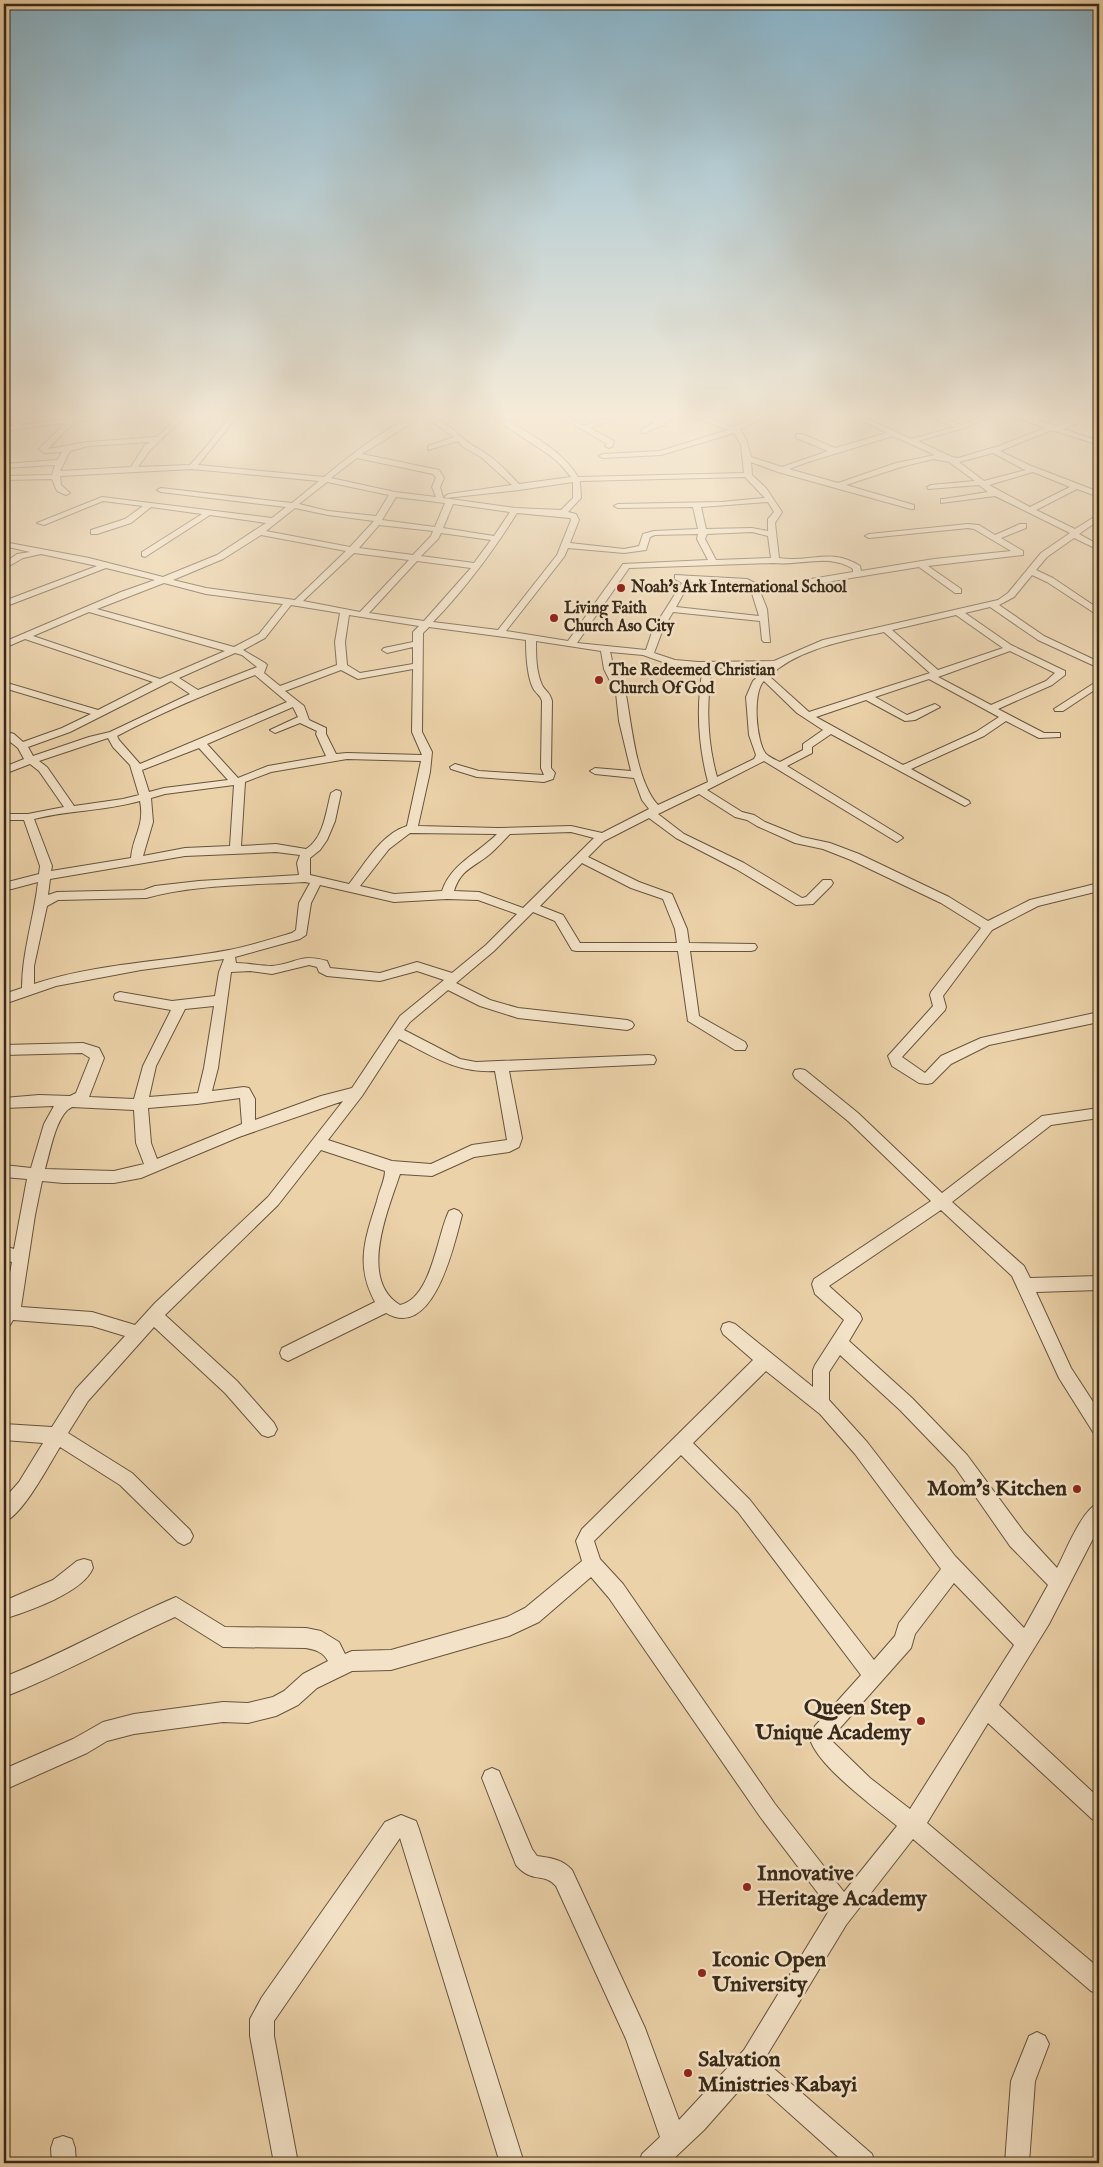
<svg xmlns="http://www.w3.org/2000/svg" width="1103" height="2167" viewBox="0 0 1103 2167" font-family="'IM FELL English',serif">
  <style>
    .lines { fill: none; stroke-linecap: round; stroke-linejoin: round }
    .minor-casing { stroke: #65543e; stroke-width: 2 }
    .minor { fill: #f3e2c7; fill-rule: evenodd }
    .poi-dot { fill: #8f2418; stroke: #f3e2c7; stroke-width: 2 }
    .labels { text-anchor: middle; dominant-baseline: central; stroke-width: 5; stroke-linejoin: round; paint-order: stroke }
    .far-poi-label { font-size: 16px; font-weight: bold; fill: #382a1a; stroke: #f3e2c7; text-anchor: start }
    .near-poi-label { font-size: 22px; font-weight: bold; fill: #382a1a; stroke: #f3e2c7; text-anchor: start }
  </style>
  <rect width="100%" height="100%" fill="#ecd2a9"/>
  <filter id="stains"><feTurbulence type="fractalNoise" baseFrequency=".004" numOctaves="4"/><feColorMatrix values="0 0 0 0 .2 0 0 0 0 .09 0 0 0 0 .02 0 0 0 .5 -.17"/></filter>
  <radialGradient id="worn" r=".72"><stop offset=".6" stop-color="#630" stop-opacity="0"/><stop offset="1" stop-color="#630" stop-opacity=".3"/></radialGradient>
  <g class="lines">
    <g class="minor-casing">
      <g id="minor">
        <path d="M4,414h6l12,11 47,-6 6,-4 3,3 48,-4 -52,8 -26,27 40,-7 69,-5 24,-23h7l-37,35 -13,18 52,-2 16,-18 26,-33h7l-41,51 126,12c18,-15 83,-68 104,-63 13,3 30,21 41,29 5,4 11,6 16,10 13,8 24,21 34,31l52,-7 -11,-13 -12,-10 -61,-40h8c28,16 66,34 83,63l166,-4 -3,-28 -7,-12 -73,22 -58,3 -4,-2 4,-2 57,-3 68,-21 -43,-16h9l40,13 27,-13h8l-29,16 6,9 5,18 31,10 46,-16 -32,-13v-4h6l33,14 52,-15 -38,-19h8l54,25 44,-12 -33,-13h9l31,11 24,-11h9l-31,14 -46,13 34,16 6,1 41,-12 46,-18 -38,-14h10l39,12 13,-4 -16,-8h9l16,7v2l-15,6 36,12v4l-47,-15 -52,21 29,14 70,27v5l-22,-8 -41,21 39,19 24,-15v6l-20,14 20,11v5l-25,-12 -27,19 -11,13 17,8 46,31v7l-52,-34 -15,-7 -18,22 -15,8 45,31 55,26v6l-61,-28 -48,-33 -25,6 46,32 54,26v4l-13,10 -54,24 46,24h16v4l-21,1 -33,-17 -22,15 -73,33 58,32 1,2 -5,3 -134,-72 -19,13v6l-25,13 114,70 2,2 -6,4 -133,-81 -57,29 35,22 12,3 11,7 37,15 28,6 29,11 90,43 39,24 42,-21 69,-17v8l-61,15 -46,24 -49,66 3,11 -1,3 -43,47 23,16 16,-17 40,-18 118,-26v10l-110,23 -38,19 -19,19 -5,1 -8,-1 -27,-17 -4,-10 45,-50 -3,-11 1,-3 50,-64 -40,-25 -90,-43 -28,-11 -28,-6 -38,-17 -10,-6 -12,-3 -36,-23 -41,20 26,20 60,29 58,35 4,-1 17,-17h8l2,3 -2,3 -18,18 -17,1 -60,-36 -60,-31 -27,-20 -45,23 -16,16 51,25 33,12 15,35 2,14 66,1 2,3 -2,3 -4,1h-61l9,65 46,26 2,4 -2,4h-10l-47,-29 -10,-70h-102l-4,-1 -17,-29 -22,-9 -39,39 -38,32 34,17 28,8 109,12 5,2 2,3 -2,3 -5,2 -109,-12 -38,-12 -32,-16 -38,32 -6,8 56,29 16,3 173,-7 5,1 2,4 -2,4 -145,7 13,67 -3,9 -10,5 -35,5 -42,19 -32,-2c-12,36 -42,106 0,131 32,-7 37,-70 49,-94l5,-2 5,2 3,4c-8,31 -29,126 -76,98l-98,48 -6,-3 -2,-5 2,-5 93,-46c-20,-37 -10,-63 2,-101 2,-10 8,-21 8,-30l-64,-21 -43,55 -113,110 72,66 37,42 3,6 -3,6 -6,2 -6,-2 -37,-42 -71,-66 -66,74 -20,32 64,40 58,57 3,6 -3,6 -6,3 -6,-3 -58,-57 -60,-38c-12,19 -37,68 -56,75v-23l15,-17 24,-39 -39,-3v-16l48,3 24,-38 49,-53 -33,-10 -79,-6 -3,5 -6,2v-21l8,-44 -8,-2v-14l10,3 13,-70 -23,-2v-12l27,3 13,-44 10,-18 -50,2v-10l35,-3 31,1 6,-3 14,-35 -8,-5 -78,2v-10l79,-2 16,5 5,10 -15,39 45,2 9,-33 28,-56 -56,-10 -1,-3 1,-3 5,-2 52,9 43,-5 4,-24 5,-13 -83,11 -85,16 -52,18v-10l18,-6c0,-36 12,-70 16,-106l-34,9v-8l35,-9 1,-8 -16,-46h-20v-6h24l36,-7 -25,-36 -9,-7 -26,10v-7l20,-8 -6,-11 -14,-11v-6l10,3 9,8 39,-14 29,-14 -87,-26v-6l94,28 55,-28 -128,-43 -21,9v-6l117,-50 34,-12 -49,-12 -102,39v-6l93,-35 -56,-12 -18,4 -19,11v-6l13,-9 13,-2 -26,-6v-4l85,16 74,19 54,-22 49,-32 -56,-8 -65,42 -3,-1v-4l60,-38 -51,-7 -20,16 -34,11h-6v-4l34,-11 18,-13 -40,-5 -59,24 -7,-2 65,-26 170,21 14,-11 -125,-15 -4,-2 4,-2 131,15 27,-22 -127,-12 -132,7 1,9 9,8 -4,2 -9,-4 -5,-12 -48,1v-4l48,-1 3,-10 -51,3v-4l53,-4 5,-8 -17,1 -6,-4 26,-26 -61,8v-4l10,-1zM423,416l31,21 -26,9v4l30,-9 5,6 18,10 31,28 -63,9 -4,2 1,2 73,-8 54,-8v16l-12,12 -46,-2 -72,-10 -3,-11 4,-9 -5,-8 -77,-16zM893,436l42,19 -39,8 -58,20 -49,-14 19,-7zM150,442l-5,3 -14,22 -71,4 10,-20 18,-5zM993,453l30,16 3,1 -42,11 -25,-19zM357,458l76,16 3,4 -4,9 4,10 -41,-5 -64,-14zM933,459l16,3 26,19 -44,4 -4,2 1,2 51,-4 9,7 -44,7h-3v4l54,-7 75,37 -29,20 -33,40 -10,7 -175,40 -49,21 -76,1 -23,-2 -21,-7 9,-24 10,-17 87,9 2,19 2,2h6l-3,-33 -10,-25 -10,-5 -72,-4v4l7,4 -29,46 -7,21 -69,-7 52,-75 144,-5c27,3 56,-10 80,6v3l-42,7 -1,2 4,3 105,-17 36,26h6v-4l-33,-23 95,-11v-4l-22,-13 25,-10v-4h-6l-25,11 -16,-10 -11,-1 -99,10 -4,2 4,2 99,-10 6,1 37,22 -77,8 -73,12 -1,-5c-29,-19 -51,-3 -81,-8l-4,-35 7,-11 -16,-24 -14,-13 -1,-13 27,10 133,37h3v-4l-68,-20 55,-18zM1033,472l37,15 -40,20 -41,-22zM745,477l20,21 -44,4 -103,2 -4,2 4,2 75,-1 5,22 -44,2 -11,3 -4,12 -15,3 -54,-6 9,-23 -3,-6 -8,-2 13,-14 -1,-17zM327,482l62,13 -13,21 -48,-5 -29,-7zM396,497l49,6 -10,24 -53,-7zM768,502l6,10 -6,7v12l-16,-3 -46,1 -5,-22zM453,504l57,8 -16,24 -51,-8zM295,508l33,7 46,6 -24,26 -84,-16zM517,513l53,5 1,2 -14,35 -59,75 -65,-8c33,-34 60,-71 84,-109zM379,525l54,6 -2,5 -18,19 -54,-7zM752,532l16,4 3,22 -55,2 -11,-21 2,-5zM441,533l50,7 -17,23 -53,-7 17,-17zM698,534l-1,5 11,21 -85,4 -55,77 -62,-10 58,-74 4,-9 56,5 22,-3 4,-13 5,-2zM261,535l85,16 -51,49 -89,-12 -33,-8 50,-21zM354,553l55,7 -49,52 -57,-11zM417,561l54,7 -47,53 -55,-8zM690,582l55,3 5,2 9,29 -83,-9zM164,583l42,11 77,10 -24,30 -25,13 -137,-38zM291,605l49,8 -5,29 2,23 -57,21 -16,-13 3,-8 -2,-2 -22,-13 22,-12zM89,612l136,39 -65,28 -127,-43zM349,615l70,11 -6,6v10l-29,6 -2,2 5,3 26,-6v17l-53,9 -13,-8 -2,-23zM956,615l47,33 -65,22 -46,-40zM429,627l97,13c0,13 1,36 7,48 3,6 7,6 9,13l-1,67 3,7 -65,-4 -24,-7 -5,3 1,2 26,8 67,5 9,-3 2,-6 -4,-5 1,-67c-2,-9 -7,-10 -10,-16 -6,-14 -6,-29 -6,-44l65,10 3,18 12,24 3,28 12,50 -36,-3 -5,3 5,3 39,4 8,22 7,9 -47,24 -31,-7 -73,2 -80,-2 12,-54 2,-20 -10,-20 1,-99zM884,632l46,41 -121,39 -40,-36c31,-28 75,-35 115,-44zM1010,651l45,22 -9,8 -55,24 -53,-28zM610,652l33,3 31,11 29,2c-7,38 -5,76 5,114l-50,23c-22,-24 -26,-79 -32,-110 -2,-9 -8,-16 -11,-25 -3,-5 -3,-12 -5,-18zM235,653l7,2 15,12 -59,23 -19,-12zM768,667l-15,14 -7,16 3,38 7,20 -2,4 -37,18c-10,-36 -11,-73 -5,-109zM413,669l-1,63 10,23 -75,-2 -11,1 -10,-20v-6l-17,-8 -5,-14 -19,-15 56,-21 17,9zM255,675l32,27 -147,62 -21,-24 -2,-4c45,-24 91,-43 138,-61zM929,679l70,38 -23,15 -73,33 -87,-48 50,-17 39,21 10,-1 25,-13 -5,-3 -28,11 -32,-18zM171,681l19,13 -80,38 -21,5 -56,19 -5,-9 42,-15zM764,681l33,32 26,17 -20,14v6l-23,12c-4,-2 -11,-5 -14,-8 -10,-12 -14,-62 -2,-73zM293,707l5,10 -28,13 5,3 25,-10 17,8 -1,3 10,22 -58,10 -30,12 -31,-34zM108,738l5,9 17,18 9,30 -16,4 -49,7 -27,-39 -8,-6zM199,748l29,32 -64,8 -15,4 -7,-22zM347,759l74,2 -14,65c-26,8 -42,38 -58,58l-39,-9v-17l10,-8 7,-10 8,-19 6,-28 -1,-2 -4,-1 -5,3c-5,18 -7,45 -25,56l-30,-5 -35,2 4,-64 26,-10zM234,785l-4,61 -45,2 -42,8 10,-34 -2,-24 14,-4zM140,801c5,25 -7,34 -9,57l-80,13 1,-5 -18,-47c35,-9 71,-8 106,-18zM571,832l23,6 -71,70 -44,-16 -25,-1c7,-22 19,-23 36,-37 7,-6 13,-13 20,-20zM410,833l87,1c-20,20 -46,30 -55,57l-48,3 -34,-8 29,-37zM276,852l24,3 -3,8 2,12 -100,6 -44,5 -11,4 -87,2 -9,3 2,-16 135,-23zM582,863l49,25 32,11 12,30 2,14h-97l-17,-28 -23,-9zM305,882l5,1 -11,20 -3,27 -4,3c-21,6 -42,13 -63,17 -64,12 -132,13 -195,34v-18l13,-60 11,-6 88,-2c51,-14 107,-13 159,-16zM320,885l74,17 53,-3 31,1 39,14 -31,31 -34,28 -35,-11 -37,11 -50,-5 -3,-7c-27,-8 -31,3 -55,5 -12,0 -24,-3 -36,-3l-1,-6 65,-18 6,-4 5,-32zM309,965l8,2 2,5 8,4 53,5 37,-10 27,9 -44,36 -48,72 -31,8 -66,24v-21l-6,-11 -5,-1 -32,4 6,-23 13,-96 19,-1 22,3zM214,1006l-10,62 -6,25 -49,4 7,-31 29,-57zM399,1039c33,17 57,34 96,32l12,69 -35,5 -41,19 -39,-3 -64,-21 34,-44zM240,1098l2,26 -85,35 -6,-16 -3,-35 49,-4zM343,1101l-75,96 -113,106 -20,22 -43,-13 -71,-5 14,-92 7,-34 21,2h51l27,-5 98,-41zM72,1107l62,3 2,33 8,21 -30,7 -69,-2c5,-16 11,-55 27,-62z"/>
        <polygon points="555,414 563,414 584,426 619,414 629,414 590,428 614,441 613,446 609,448 605,446 607,444"/>
        <polygon points="636,414 645,414 659,420 671,414 679,414 665,423 666,426 660,426 645,433 642,433 642,429 654,423"/>
        <polygon points="905,414 915,414 906,418 903,416"/>
        <polygon points="1099,680 1099,687 1063,711 1055,711 1054,709"/>
        <path d="M800,1069l5,1 53,43 84,80 100,-77 57,-8v10l-48,7 -99,77 72,64 6,12 69,-2v14l-63,2 35,76 28,43v23l-6,-2 -34,-54 -47,-102 -71,-66 -112,76 31,28 2,5 -13,22 63,57 55,57 57,77 33,36c9,-17 25,-59 42,-65v24l-50,97 -50,81 100,93v24l-7,-3 -104,-96 -61,100 172,145v26l-8,-3 -178,-152 -67,86 -82,135 108,94 3,9h-30l-95,-85 -46,52 -35,33h-30l3,-9 18,-17 -34,-98 -70,-153c-12,-14 -24,-2 -40,-21l-34,-87 3,-7 7,-3 7,3 33,78 5,7c14,2 25,3 35,14l73,158 34,92 65,-70 86,-141 -69,-91 -152,-220 -18,-21 -52,45 -30,14 -118,34 -39,1 -35,17 -19,17 -22,11 -28,7 -25,-1 -89,12 -27,7 -20,12 -83,37v-21l69,-30 30,-17 31,-8 89,-12 25,1 25,-6 11,-6 19,-17 25,-13c-5,-9 -12,-11 -22,-13l-83,-1 -48,-30c-58,26 -112,57 -171,80v-20c59,-23 113,-55 172,-80l49,30 81,1 15,3 18,11 6,12 7,-3 39,-1 116,-33 18,-9 57,-47 -6,-20 6,-12 171,-169 -30,-26 -2,-5 2,-5 6,-2 6,2 78,63v-17l2,-5 29,-45 -29,-26 -3,-10 2,-5 117,-78 -83,-80 -53,-43 -2,-4 2,-4zM840,1355l60,55 55,57 55,79 38,39 -24,43 -69,-72 -88,-114 -38,-42v-28zM766,1371l54,43 35,40 86,115 -42,54 -4,13 -21,24 -124,-160 -57,-57zM681,1455l57,57 123,163 -46,51 -4,16c11,27 62,64 86,84l-53,66 -69,-88 -152,-220 -23,-25 -6,-18zM954,1583l60,62 -104,164 -40,-31 -38,-37v-4l79,-89 4,-14z"/>
        <path d="M84,1559l7,2 2,7c-10,25 -65,43 -89,51v-18l49,-21 24,-19z"/>
        <polygon points="401,1815 416,1821 419,1829 524,2163 500,2163 400,1838 274,2021 274,2036 298,2163 274,2163 250,2036 250,2019 262,1997 385,1822"/>
        <polygon points="1037,2032 1045,2036 1049,2044 1035,2081 1029,2163 1005,2163 1011,2081 1029,2036"/>
        <polygon points="63,2136 72,2139 75,2148 76,2163 52,2163 51,2148 54,2139"/>
      </g>
    </g>
    <use href="#minor" class="minor"/>
  </g>
  <linearGradient id="sky" x2="0" y2="1"><stop stop-color="#88b6ce"/><stop offset="0.58" stop-color="#f6ebd8"/><stop offset="1" stop-color="#f6ebd8" stop-opacity="0"/></linearGradient>
  <rect width="1103" height="717" fill="url(#sky)"/>
  <g class="poi-dot">
    <circle cx="621" cy="588" r="5"/>
    <circle cx="554" cy="618" r="5"/>
    <circle cx="599" cy="680" r="5"/>
    <circle cx="1077" cy="1489" r="5"/>
    <circle cx="921" cy="1721" r="5"/>
    <circle cx="747" cy="1887" r="5"/>
    <circle cx="702" cy="1973" r="5"/>
    <circle cx="688" cy="2073" r="5"/>
  </g>
  <g class="labels">
    <g class="far-poi-label">
      <text x="631" y="588">Noah's Ark International School</text>
      <text x="564" y="609">Living Faith<tspan x="564" dy="18">Church Aso City</tspan></text>
      <text x="609" y="671">The Redeemed Christian<tspan x="609" dy="18">Church Of God</tspan></text>
    </g>
    <g class="near-poi-label">
      <text x="1067" y="1489" text-anchor="end">Mom's Kitchen</text>
      <text x="911" y="1708" text-anchor="end">Queen Step<tspan x="911" dy="25">Unique Academy</tspan></text>
      <text x="757" y="1874">Innovative<tspan x="757" dy="25">Heritage Academy</tspan></text>
      <text x="712" y="1960">Iconic Open<tspan x="712" dy="25">University</tspan></text>
      <text x="698" y="2060">Salvation<tspan x="698" dy="25">Ministries Kabayi</tspan></text>
    </g>
  </g>
  <rect width="1103" height="2167" fill="none" stroke="#ecd2a9" stroke-width="20"/>
  <rect x="5" y="5" width="1093" height="2157" fill="none" stroke="#382a1a" stroke-width="2.5"/>
  <rect x="10" y="10" width="1083" height="2147" fill="none" stroke="#382a1a"/>
  <rect width="100%" height="100%" filter="url(#stains)"/>
  <rect width="100%" height="100%" fill="url(#worn)"/>
</svg>
